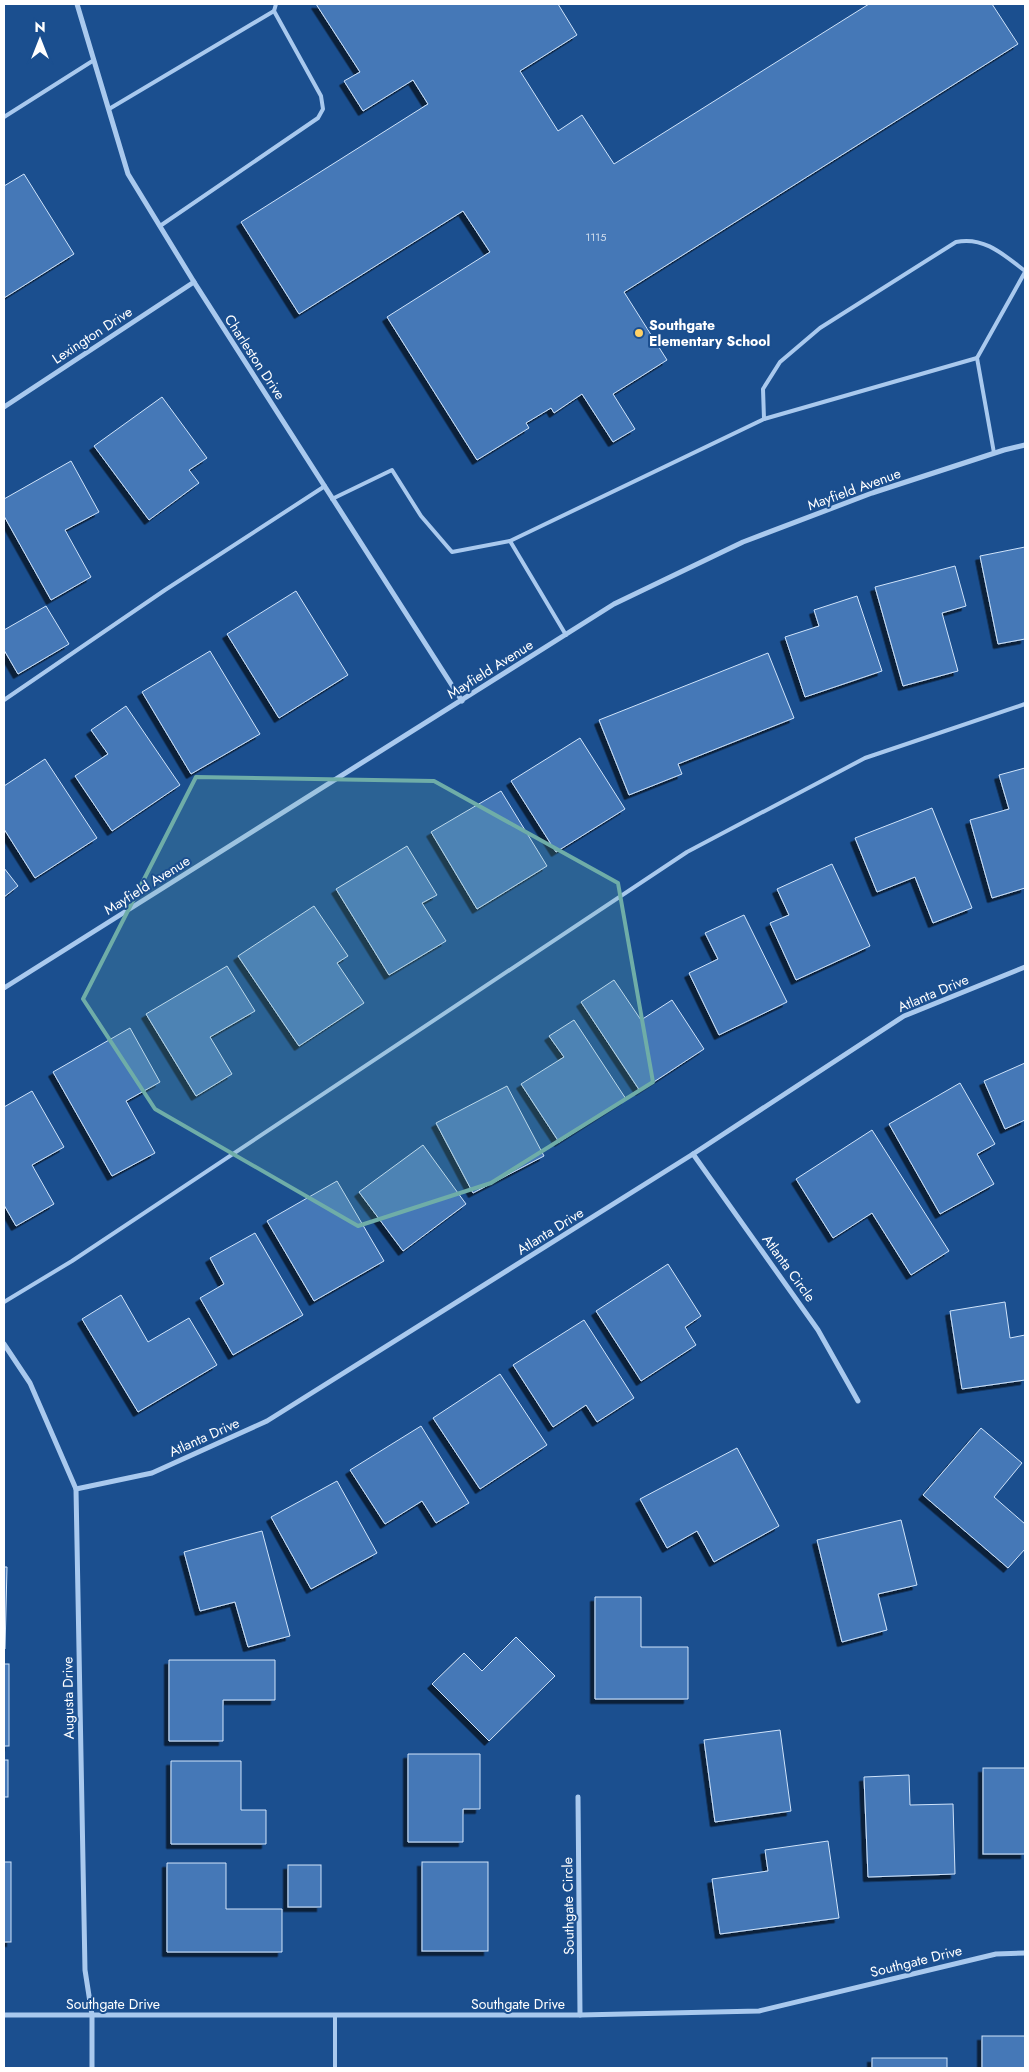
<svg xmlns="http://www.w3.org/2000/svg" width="1029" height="2072" viewBox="0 0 1029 2072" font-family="Jost,sans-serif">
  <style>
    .building { fill: #4478b7; stroke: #cfe3fa; filter: url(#shadow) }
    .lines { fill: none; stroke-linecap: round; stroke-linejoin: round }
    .service { stroke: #a9c9ee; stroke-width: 4 }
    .minor { stroke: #a9c9ee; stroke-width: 5 }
    .marked { fill: #6fada8; fill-opacity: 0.2; stroke: #6fada8; stroke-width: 4; stroke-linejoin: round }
    .poi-dot { fill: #ffd166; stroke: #1b4f8f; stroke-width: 2 }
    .labels { text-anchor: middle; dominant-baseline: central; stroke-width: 4; stroke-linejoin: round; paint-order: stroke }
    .number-label { font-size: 11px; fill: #d0dded }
    .poi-label { font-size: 14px; font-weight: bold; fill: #fff; stroke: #1b4f8f; text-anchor: start }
    .street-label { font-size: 14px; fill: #fff; stroke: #1b4f8f }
  </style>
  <defs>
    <filter id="shadow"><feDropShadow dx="-4.5" dy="4.5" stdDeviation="0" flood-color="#0009"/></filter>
  </defs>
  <rect width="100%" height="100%" fill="#1b4f8f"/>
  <g class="building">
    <polygon points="316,4 558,4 577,35 520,71 558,131 582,115 614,164 869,4 992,4 1018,44 624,292 667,360 613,394 635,429 613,442 582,394 554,413 551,408 526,423 529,428 477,460 387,317 490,252 463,211 299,314 241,222 428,104 413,80 363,111 344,81 360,72"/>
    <polygon points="24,174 74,254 4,298 4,186"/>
    <polygon points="162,397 207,458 189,470 199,483 149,520 94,446"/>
    <polygon points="71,461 99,512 65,530 91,577 51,600 4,516 4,499"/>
    <polygon points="1025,547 1025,639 998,644 980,556"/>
    <polygon points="955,566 966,606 942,613 958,671 903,686 875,587"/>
    <polygon points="296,591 348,675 279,718 227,634"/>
    <polygon points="857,596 882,671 805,697 785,637 819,626 814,610"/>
    <polygon points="46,606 69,644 18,674 4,650 4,630"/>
    <polygon points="210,651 260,734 191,774 142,692"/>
    <polygon points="768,653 794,718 678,764 682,774 629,795 599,720"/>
    <polygon points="126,706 180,785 112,831 75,776 108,754 91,730"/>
    <polygon points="580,738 625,809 556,852 511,781"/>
    <polygon points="45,759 97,838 35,878 4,829 4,786"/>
    <polygon points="1025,768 1025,888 992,898 970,820 1009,809 999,775"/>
    <polygon points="501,791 547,866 477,909 431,832"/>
    <polygon points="932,808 972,908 933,923 915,877 877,892 855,838"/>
    <polygon points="407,846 437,895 422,903 446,941 389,975 336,889"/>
    <polygon points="832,864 870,946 796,980 770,923 789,915 777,889"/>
    <polygon points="4,868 18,886 4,897"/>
    <polygon points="314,906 348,956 337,963 364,1003 299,1046 238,956"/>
    <polygon points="744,915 787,1002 719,1035 689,973 718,959 705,933"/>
    <polygon points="227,966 255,1011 210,1037 232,1074 196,1096 146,1014"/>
    <polygon points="614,980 641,1020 672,1000 704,1049 640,1091 581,1002"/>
    <polygon points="574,1020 626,1099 559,1142 521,1084 564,1057 549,1036"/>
    <polygon points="130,1028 160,1082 126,1101 155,1153 112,1176 53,1072"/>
    <polygon points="1025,1063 1025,1120 1005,1129 984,1081"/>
    <polygon points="960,1083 995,1144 977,1154 994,1184 940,1214 889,1124"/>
    <polygon points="507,1086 544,1156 473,1193 436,1123"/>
    <polygon points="32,1091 64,1147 32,1165 54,1204 16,1226 4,1205 4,1107"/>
    <polygon points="872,1130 949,1251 911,1275 872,1213 833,1238 796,1179"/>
    <polygon points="423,1145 466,1204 403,1251 359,1192"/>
    <polygon points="337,1181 384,1261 314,1301 267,1221"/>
    <polygon points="255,1233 303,1315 233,1355 200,1298 224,1284 210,1258"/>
    <polygon points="668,1264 701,1316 685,1327 696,1345 641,1381 596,1311"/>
    <polygon points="121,1295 148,1342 189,1318 217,1365 138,1412 82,1319"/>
    <polygon points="1005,1302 1010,1338 1025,1335 1025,1380 962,1389 950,1311"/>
    <polygon points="584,1320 634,1398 597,1422 586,1405 553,1427 513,1365"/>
    <polygon points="500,1374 547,1445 480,1489 433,1418"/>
    <polygon points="421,1426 469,1503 436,1523 422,1501 385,1524 350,1470"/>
    <polygon points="981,1428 1022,1463 994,1497 1025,1524 1025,1549 1008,1568 923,1495"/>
    <polygon points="737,1448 779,1526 714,1562 697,1531 667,1548 640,1499"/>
    <polygon points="337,1481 377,1553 311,1589 271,1517"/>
    <polygon points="901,1520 917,1585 878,1594 887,1630 842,1642 817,1540"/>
    <polygon points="262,1531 290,1636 248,1647 235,1602 200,1611 184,1552"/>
    <polygon points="4,1567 7,1567 5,1649 4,1649"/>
    <polygon points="595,1597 641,1597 641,1647 688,1647 688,1699 595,1699"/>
    <polygon points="516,1637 555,1676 489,1741 432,1684 464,1653 482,1671"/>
    <polygon points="169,1660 275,1660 275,1700 223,1700 223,1741 169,1741"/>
    <rect x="4" y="1664" width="5" height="82"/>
    <polygon points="780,1730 791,1811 715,1822 704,1740"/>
    <polygon points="408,1754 480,1754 480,1809 463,1809 463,1842 408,1842"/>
    <rect x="4" y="1760" width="4" height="37"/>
    <polygon points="171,1761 241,1761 241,1810 266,1810 266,1844 171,1844"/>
    <rect x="983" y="1768" width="42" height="86"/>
    <polygon points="909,1775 910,1805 953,1804 955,1874 868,1877 864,1777"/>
    <polygon points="828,1841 839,1918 720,1934 712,1879 768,1871 765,1850"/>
    <rect x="4" y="1862" width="7" height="80"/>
    <rect x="422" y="1862" width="66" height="89"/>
    <polygon points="167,1863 226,1863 226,1909 282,1909 282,1952 167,1952"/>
    <rect x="288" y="1865" width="33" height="42"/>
    <rect x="982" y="2036" width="43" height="32"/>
    <rect x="872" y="2058" width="75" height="10"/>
  </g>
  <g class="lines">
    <g class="service">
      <polyline points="109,109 274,11 276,4"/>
      <polyline points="4,117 94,60"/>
      <polyline points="160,226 318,118 323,109 321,96 274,11"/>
      <path d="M764,419l-1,-30 17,-27 40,-34 136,-86c28,-6 48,13 69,29"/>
      <polyline points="994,453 977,358 1025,272"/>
      <polyline points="332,499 392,470 421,516 452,552 510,541 764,419 977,358"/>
      <polyline points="510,541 566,635"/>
      <polyline points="4,700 165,590 325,486"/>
      <polyline points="4,1302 72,1261 687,852 865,758 1025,704"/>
      <polyline points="335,2068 335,2015"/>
    </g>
    <g class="minor">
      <polyline points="77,4 128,174 194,282 462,701"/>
      <polyline points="4,407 194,282"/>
      <polyline points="4,988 614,604 743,542 872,493 1004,450 1025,445"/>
      <polyline points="693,1154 818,1330 858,1401"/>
      <polyline points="4,1344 30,1383 76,1489 85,1970 92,2015 92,2068"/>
      <polyline points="76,1489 152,1473 267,1421 693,1154 904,1016 1025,967"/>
      <polyline points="578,1797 580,2015"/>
      <polyline points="4,2015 580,2015 759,2011 996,1954 1025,1953"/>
    </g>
  </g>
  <path class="marked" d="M196,777l238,4 184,102 35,199 -162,101 -133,43 -203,-117 -72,-110z"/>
  <circle class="poi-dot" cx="639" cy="333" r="5"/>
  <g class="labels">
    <g class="number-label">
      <text x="596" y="237">1115</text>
    </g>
    <g class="poi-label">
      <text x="649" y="325">Southgate<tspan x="649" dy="16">Elementary School</tspan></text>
    </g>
    <g class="street-label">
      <text transform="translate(92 335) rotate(-33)">Lexington Drive</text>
      <text transform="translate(255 357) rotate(57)">Charleston Drive</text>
      <text transform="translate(854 489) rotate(-20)">Mayfield Avenue</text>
      <text transform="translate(490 669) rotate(-32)">Mayfield Avenue</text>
      <text transform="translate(147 885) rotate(-32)">Mayfield Avenue</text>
      <text transform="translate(933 993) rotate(-23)">Atlanta Drive</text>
      <text transform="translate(550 1231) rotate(-32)">Atlanta Drive</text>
      <text transform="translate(789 1268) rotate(54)">Atlanta Circle</text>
      <text transform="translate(204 1437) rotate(-24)">Atlanta Drive</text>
      <text transform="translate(68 1698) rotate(-91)">Augusta Drive</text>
      <text transform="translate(568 1906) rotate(-91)">Southgate Circle</text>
      <text transform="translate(916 1961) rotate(-14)">Southgate Drive</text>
      <text x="113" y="2004">Southgate Drive</text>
      <text x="518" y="2004">Southgate Drive</text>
    </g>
  </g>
  <rect width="1029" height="2072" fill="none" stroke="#ffffff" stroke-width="10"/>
  <g transform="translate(40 40)" stroke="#1b4f8f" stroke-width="4" paint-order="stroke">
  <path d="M0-4L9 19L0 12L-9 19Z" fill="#ffffff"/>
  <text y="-8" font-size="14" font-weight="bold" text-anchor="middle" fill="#ffffff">N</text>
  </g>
</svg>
